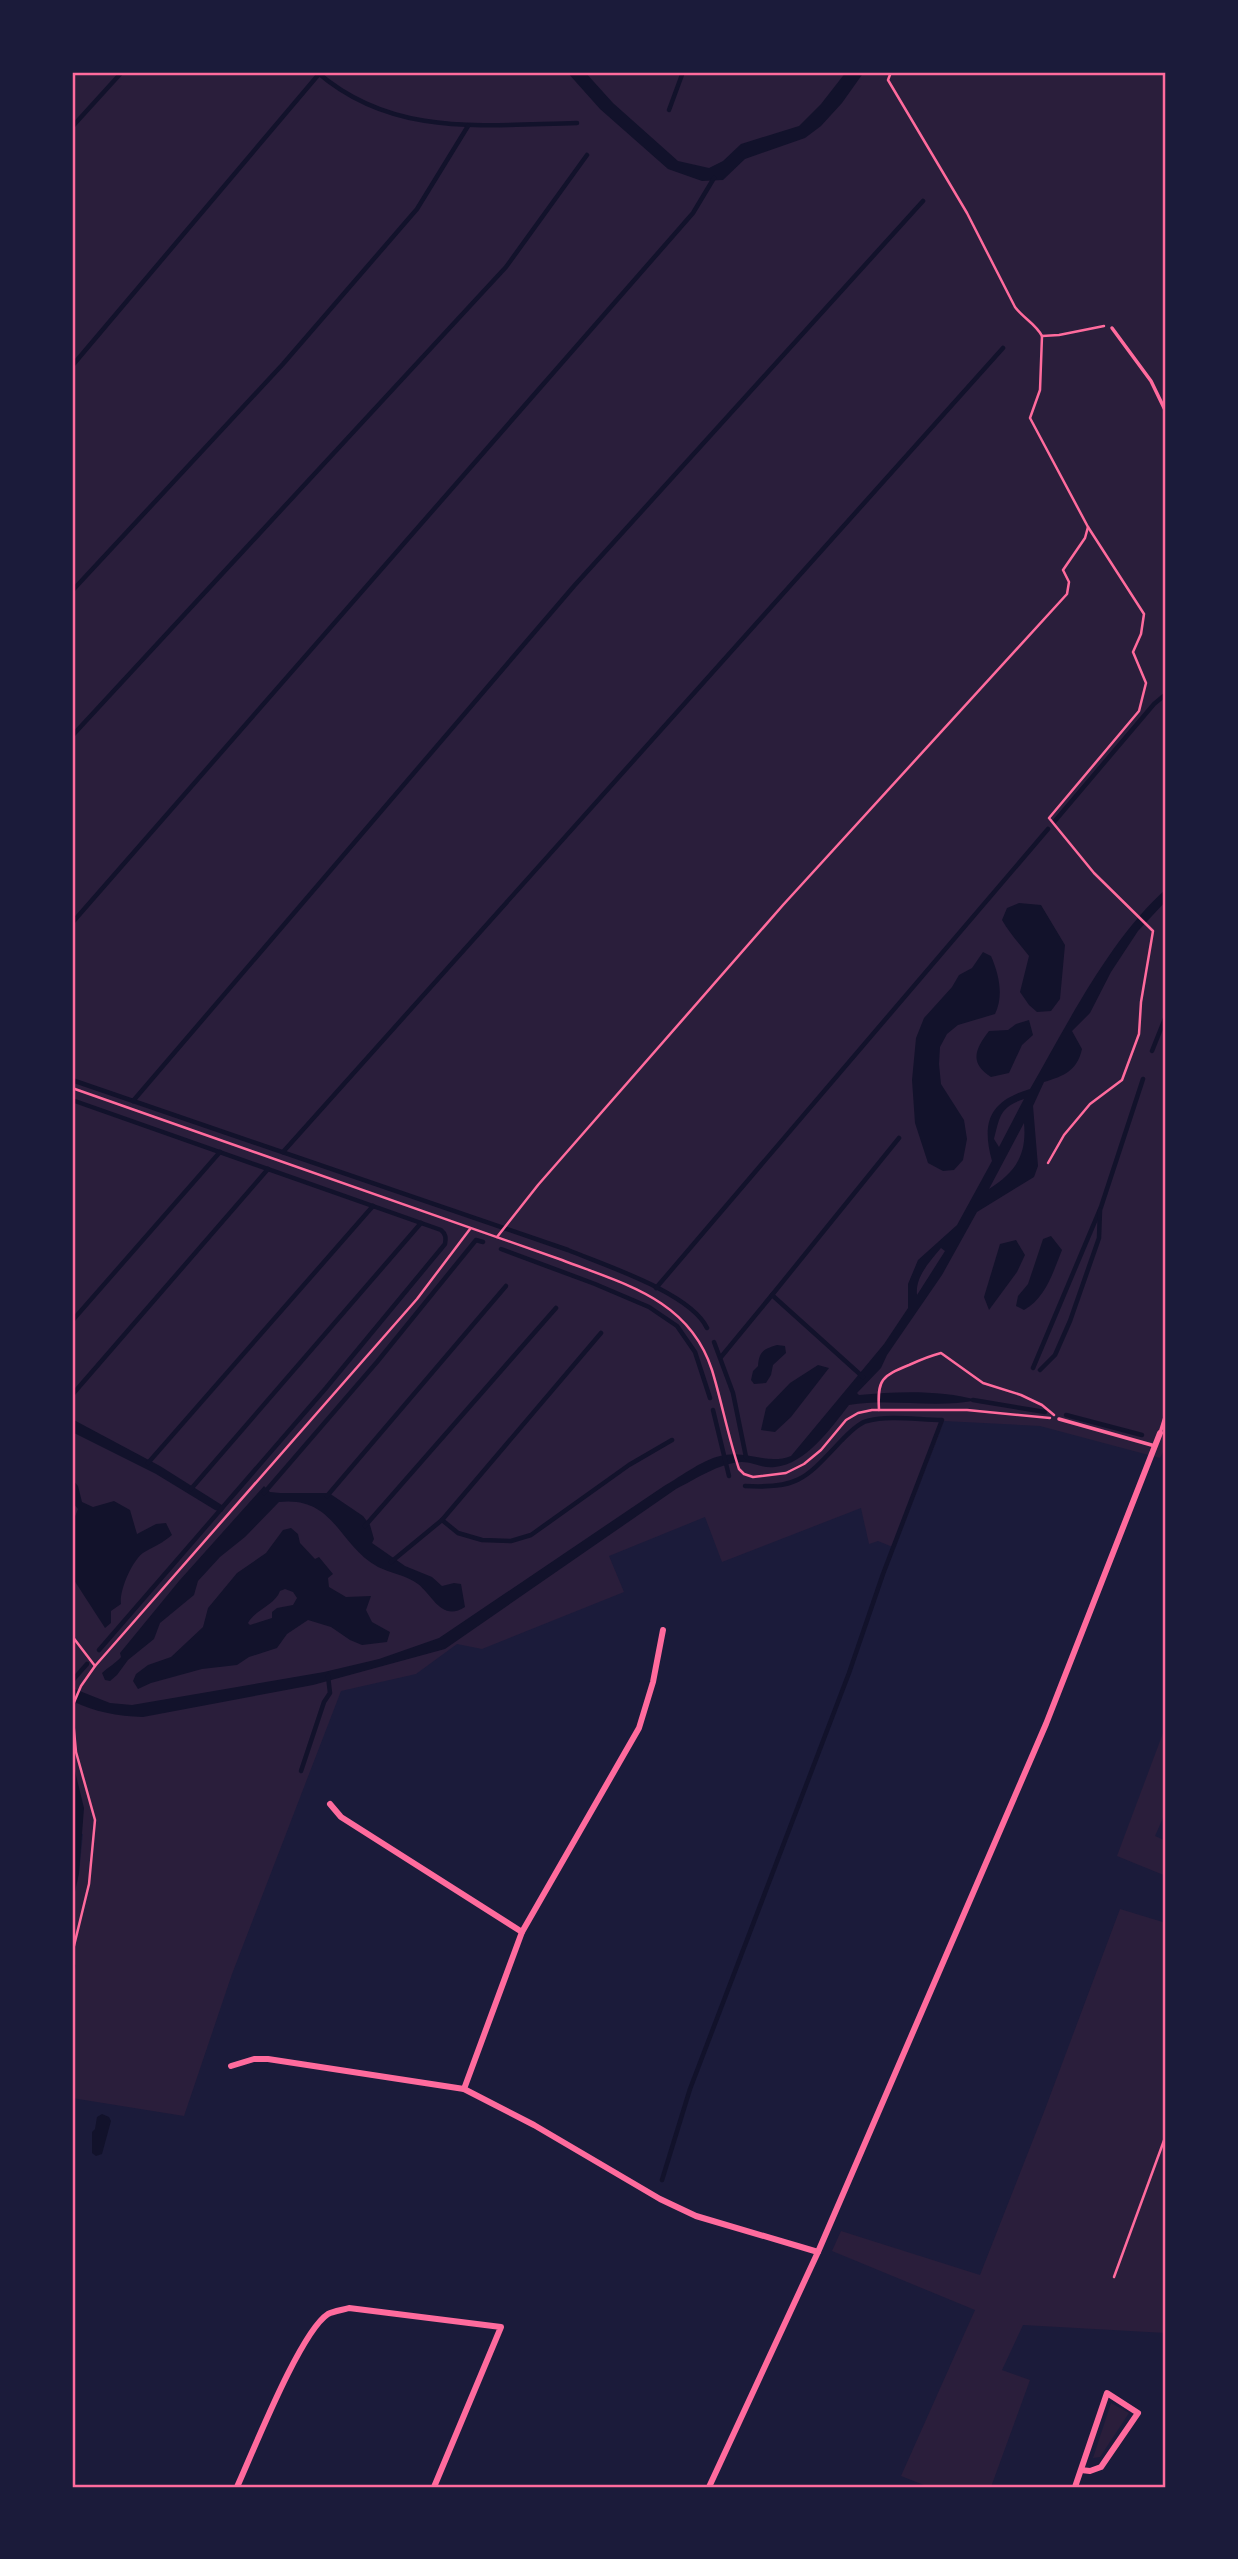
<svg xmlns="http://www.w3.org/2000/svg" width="1238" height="2559" viewBox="0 0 1238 2559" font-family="Karla,sans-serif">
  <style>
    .green { fill: #2a1e3b }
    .water { fill: #12122b; fill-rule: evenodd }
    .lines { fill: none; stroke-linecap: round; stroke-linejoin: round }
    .stream { stroke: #12122b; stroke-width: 4.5 }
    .path { stroke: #ff6b9d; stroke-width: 2.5 }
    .service { stroke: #ff6b9d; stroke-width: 3.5 }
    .minor { stroke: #ff6b9d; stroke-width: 6 }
    .neatline { fill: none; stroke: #ff6b9d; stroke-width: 2.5 }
  </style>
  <rect width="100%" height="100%" fill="#1b1b3a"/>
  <g class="green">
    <polygon points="72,72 1166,72 1166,1446 1160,1458 1040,1426 944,1421 895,1548 878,1541 869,1544 861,1508 722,1562 705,1517 609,1556 624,1592 482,1649 457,1644 416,1674 341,1691 232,1974 184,2116 72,2098 72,1982 76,1965 72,1964 72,1905 79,1873 83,1834 72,1833"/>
    <polygon points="1166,1725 1166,1811 1155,1836 1166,1841 1166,1876 1117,1856"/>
    <polygon points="1120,1909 1166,1923 1166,2333 1023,2325 1002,2370 1030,2380 991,2487 929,2487 901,2476 975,2310 832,2251 841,2231 980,2275 1044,2112"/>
    <polygon points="1111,2403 1129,2413 1100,2457 1093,2458"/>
  </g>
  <g class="water">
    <polygon points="567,72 585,72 613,103 678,161 709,168 723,161 741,144 799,126 821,104 846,72 864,72 842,103 821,126 805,138 745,159 723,180 702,181 668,169 600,109"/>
    <path d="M1166,889v12l-28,30 -27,41 -21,41 -18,18 10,18c-5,22 -18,27 -38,33l-11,24 5,60 -4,11 -57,35 -35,63 -55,80 -6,13 -24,25 2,2c39,-4 82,-5 119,5 -42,9 -86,-2 -129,5 -18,23 -43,59 -74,62 -12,2 -22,-5 -33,-5 -23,1 -46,17 -66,27l-231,160 -132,36 -170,32c-26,-1 -48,-5 -71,-16v-13l38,15 22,2 192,-33 55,-13 60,-21 225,-152c18,-10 40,-28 61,-31 23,-4 43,10 66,1l93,-112 24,-36v-24l10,-24 39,-35 35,-64c-11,-40 -2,-60 38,-72 38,-66 79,-149 136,-200zM1024,1099l-25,48 -5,-8c6,-23 6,-32 30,-40zM1024,1123c3,33 -9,49 -35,66zM941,1248l4,3 -28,44c-2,-18 13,-34 24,-47z"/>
    <path d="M1019,903l22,2 24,40 -5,54 -9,12 -14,1 -8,-7 -9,-13 9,-36c-10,-13 -19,-22 -27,-36l5,-12z"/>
    <path d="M983,952l8,4c8,18 13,40 4,58l-37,11 -11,9 -7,13 -1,17 2,20 23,36 3,19 -4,21 -9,10 -11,1 -15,-8 -13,-40 -3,-43 4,-42 8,-20 28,-31 7,-12 13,-7z"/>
    <path d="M1029,1020l4,15 -11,10 -13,28 -18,4c-22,-14 -16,-28 -2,-46l19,-1 8,-6z"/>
    <path d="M1051,1236l11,14c-9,22 -16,48 -38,60l-8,-4 2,-10 10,-12 15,-45z"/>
    <polygon points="1016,1240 1025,1255 1017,1272 989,1310 984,1297 1000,1244"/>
    <path d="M777,1345l8,1 1,7 -13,12 -2,10 -5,8 -12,1 -3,-4 2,-9 5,-5c1,-15 6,-17 19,-21z"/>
    <polygon points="818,1365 829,1368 791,1417 775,1432 761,1430 766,1408 790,1383"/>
    <polygon points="72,1419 160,1466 225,1507 222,1512 215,1510 156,1474 72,1432"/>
    <path d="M72,1479l6,7 4,16 11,5 21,-6 16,9 7,24 19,-10 10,-1 6,12c-9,8 -19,12 -29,18 -11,8 -24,38 -22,51l-10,7v12l-6,5 -33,-51v-53l6,-15 -6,-7z"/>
    <path d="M264,1486l6,6 10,1h49l34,23 7,9 4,14 -2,4 33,23 27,11 10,9 12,-3 7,1 4,23c-23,15 -32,-11 -47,-23 -12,-9 -28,-11 -40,-17 -40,-22 -43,-71 -99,-65l-34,35 -25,20 -22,24 -4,14 -34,28 -6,16 -26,21 -11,15 -7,6 -5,-1 -3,-7c6,-6 13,-9 19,-16l-1,-4 59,-72z"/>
    <path d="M291,1528l7,6 2,9 15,16 4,-2 14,17 -5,4 1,9 17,10 25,-1 -5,14 6,12 18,10 -3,10 -25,3 -12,-5 -19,-13 -23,-7 -21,14 -10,14 -28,9 -12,8 -35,4 -51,14 -13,6 -5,-8 3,-7 12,-9 23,-8 32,-30 5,-19 29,-35 29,-20 17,-23zM285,1589l8,3 4,6 -4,7 -16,3 -5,4v6l-22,7 -2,-2c8,-14 27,-18 32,-32z"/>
    <polygon points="72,1759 84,1808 79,1873 72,1905"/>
    <polygon points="102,2114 109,2117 111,2121 102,2154 96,2156 92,2153 92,2132 95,2129 97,2117"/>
  </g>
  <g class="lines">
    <g class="stream">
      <path d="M317,72c76,66 167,53 260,51"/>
      <polyline points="669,110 683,72"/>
      <polyline points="72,127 122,72"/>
      <polyline points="72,366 319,74"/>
      <polyline points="72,591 283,364 417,209 468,126"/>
      <polyline points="72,736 506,267 587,155"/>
      <polyline points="1054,822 1154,704 1166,694"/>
      <polyline points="72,923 693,213 714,178"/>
      <polyline points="1152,1051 1166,1016"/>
      <path d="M72,1080l496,170c36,15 123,43 139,78"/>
      <path d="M72,1100l369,130c5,4 5,8 4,14l-119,144 -227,262"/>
      <polyline points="133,1101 574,586 923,201"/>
      <polyline points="283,1152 1003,348"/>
      <polyline points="501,1249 595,1284 649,1307 677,1326 695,1352 710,1398"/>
      <polyline points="656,1288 1048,829"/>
      <polyline points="72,1321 220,1152"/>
      <polyline points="714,1342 733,1393 746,1457"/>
      <polyline points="721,1357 772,1295"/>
      <polyline points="1033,1368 1101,1207 1143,1079"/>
      <polyline points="1040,1370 1055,1355 1070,1321 1099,1238 1100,1210"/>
      <polyline points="863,1377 772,1295 899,1138"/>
      <polyline points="72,1395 268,1169"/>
      <polyline points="973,1400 1045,1412"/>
      <polyline points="713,1410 729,1476"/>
      <polyline points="1066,1415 1142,1435"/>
      <polyline points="148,1463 373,1206"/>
      <polyline points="191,1489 421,1223"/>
      <polyline points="264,1493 377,1362 476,1240 483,1242"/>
      <polyline points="327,1496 506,1286"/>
      <polyline points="442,1520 458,1533 482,1540 511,1541 531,1535 629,1465 672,1440"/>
      <polyline points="365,1526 556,1308"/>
      <polyline points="391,1562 442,1520 601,1333"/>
      <polyline points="72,1681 87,1664"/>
      <polyline points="301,1771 324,1702 330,1693 328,1676"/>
      <path d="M662,2180l28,-91 159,-416 34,-99 59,-154c-23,0 -52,-5 -75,1 -9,2 -19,13 -26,20 -35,37 -42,48 -96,45"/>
    </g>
    <g class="path">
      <path d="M891,72l-3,8 79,133 48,94c8,11 21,17 27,29"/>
      <polyline points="1042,336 1059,335 1104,326"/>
      <path d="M72,1088l490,172c62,24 127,39 150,110 10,33 16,66 27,99l5,5 9,3 33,-4 18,-9 17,-14 25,-30 12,-7 14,-3h95l83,8"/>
      <polyline points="1048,1163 1064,1135 1090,1104 1122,1080 1139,1034 1141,1002 1153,931 1094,873 1049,818 1139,711 1146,683 1133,652 1141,634 1144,614 1088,527"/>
      <polyline points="497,1237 538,1185 783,905 1067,594 1069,582 1063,570 1085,538 1088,527 1030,418 1040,390 1042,336"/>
      <path d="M879,1410c-2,-31 3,-34 30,-45 11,-5 20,-9 32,-12l42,30 38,12 21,10 12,10"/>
      <polyline points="72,1636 95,1666"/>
      <polyline points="72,1707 81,1686 95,1666 417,1299 470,1229"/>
      <polyline points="72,1709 76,1752 95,1820 89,1884 72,1954"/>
      <polyline points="1114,2277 1166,2135"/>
    </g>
    <g class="service">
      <polyline points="1112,328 1151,381 1166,412"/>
      <polyline points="1059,1419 1155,1446"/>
      <polyline points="1160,1433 1166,1414"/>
    </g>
    <g class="minor">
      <polyline points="330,1804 341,1817 522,1932"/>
      <polyline points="231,2066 254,2059 268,2059 464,2089 534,2125 660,2199 696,2216 818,2252"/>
      <polyline points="464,2089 522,1932 639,1728 653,1682 663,1630"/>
      <path d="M237,2487c16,-35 63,-155 91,-173 6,-3 15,-4 21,-6l152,19 -67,160"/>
      <polyline points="709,2487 818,2252 1046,1724 1160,1433"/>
      <polyline points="1075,2487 1107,2393 1138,2413 1101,2467 1090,2471 1081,2470"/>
    </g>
  </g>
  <rect width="1238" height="2559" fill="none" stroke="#1b1b3a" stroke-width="147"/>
  <rect x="74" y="74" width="1090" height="2412" class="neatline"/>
</svg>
